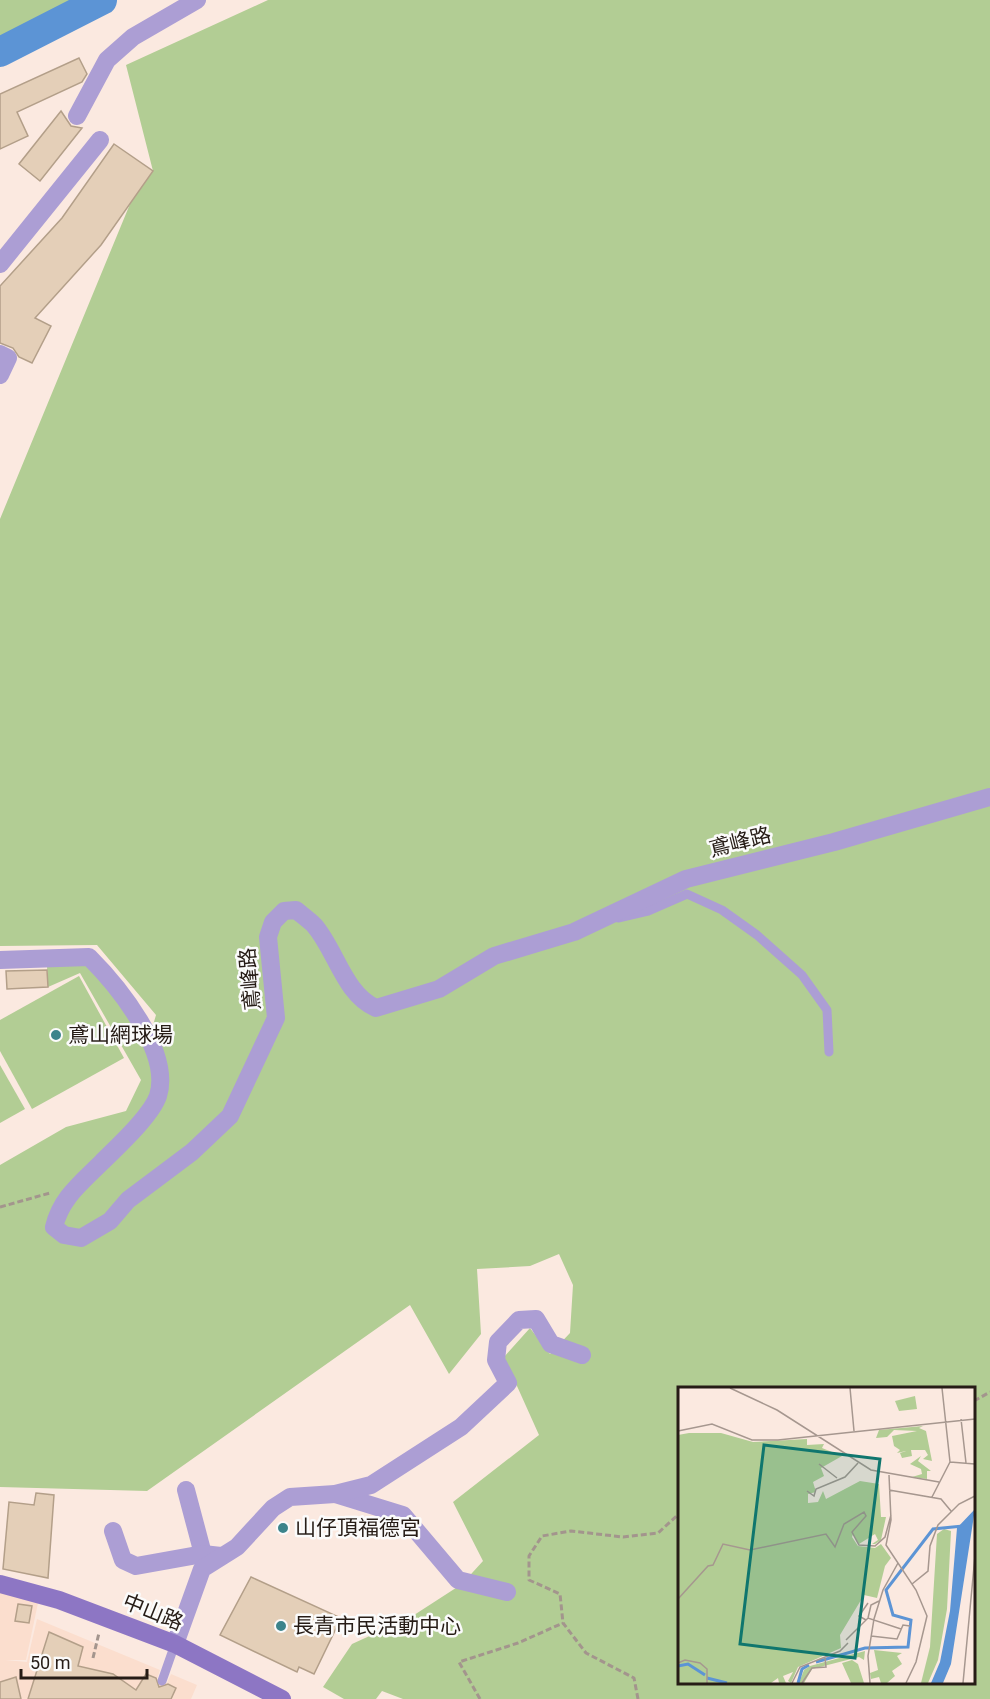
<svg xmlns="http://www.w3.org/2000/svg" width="990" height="1699" viewBox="0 0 990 1699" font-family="Roboto,'Noto Sans TC',sans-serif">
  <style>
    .built { fill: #fbdece }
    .green { fill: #b2cd94; fill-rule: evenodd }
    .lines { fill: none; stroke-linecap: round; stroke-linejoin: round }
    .river { stroke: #5c94d5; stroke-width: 30 }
    .building { fill: #e4cfb8; stroke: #b39f89; stroke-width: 1.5 }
    .path { stroke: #a3958d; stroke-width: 3; stroke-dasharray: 6 3; stroke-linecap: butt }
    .lane { stroke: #ac9ed4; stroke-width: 9 }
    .street { stroke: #ac9ed4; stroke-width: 18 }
    .secondary { stroke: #8d76c4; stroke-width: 18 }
    .poi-dot { fill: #3c848b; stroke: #fbfbfb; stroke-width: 2 }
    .labels { text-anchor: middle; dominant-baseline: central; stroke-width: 5; stroke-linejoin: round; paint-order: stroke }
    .street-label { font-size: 21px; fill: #261c16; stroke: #fbfbfb }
    .poi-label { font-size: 21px; fill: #261c16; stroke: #fbfbfb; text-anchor: start }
    .inset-river { fill: none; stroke: #5c94d5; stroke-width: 3 }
    .inset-road { fill: none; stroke: #a6978f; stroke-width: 1.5 }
    .view { fill: #0f766e; fill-opacity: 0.15; stroke: #0f766e; stroke-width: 3 }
    .inset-edge { fill: none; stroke: #261c16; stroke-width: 3 }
  </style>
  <rect width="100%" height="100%" fill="#fbe9e0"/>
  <polygon class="built" points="0,1592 38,1603 26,1660 5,1660 27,1662 37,1619 160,1670 157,1679 167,1683 171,1674 197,1685 191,1699 0,1699"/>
  <g class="green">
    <polygon points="0,0 76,0 0,38"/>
    <path d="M268,0h722v1699h-587l-21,-8 -6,8h-32l-21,-12 29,-43 59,-27 51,-33 21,-23 -30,-59 86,-67 -35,-78 26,-29 20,26 20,-21 3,-48 -14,-31 -29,12 -53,3 4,65 -32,40 -39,-69 -263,186 -147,-4v-322l66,-38 60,-16 15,-31 -61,-107 -32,14 -1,-21 38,-2 35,38 26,47 10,-34 -59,-70 -97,1v-427l130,-315 23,-33 -27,-106zM680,1388h294v294h-294z"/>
    <polygon points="79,976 124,1058 32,1109 0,1051 0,1020"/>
    <polygon points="0,1065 25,1109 0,1123"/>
  </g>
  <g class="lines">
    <polyline class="river" points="0,52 102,0"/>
  </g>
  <g class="building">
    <polygon points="79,58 87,74 82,82 17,112 28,136 0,149 0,94"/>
    <polygon points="61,111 71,126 82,128 40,181 19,164"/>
    <polygon points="114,144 153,171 101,245 35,318 51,326 32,363 19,357 13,348 0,343 0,286 62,218"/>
    <polygon points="47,970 48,987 7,989 6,971"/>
    <polygon points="36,1493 54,1495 48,1578 3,1569 9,1502 34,1505"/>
    <polygon points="251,1577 341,1618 314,1674 299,1667 297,1672 220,1635"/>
    <polygon points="18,1604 32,1606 29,1623 15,1621"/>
    <polygon points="49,1632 83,1647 78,1666 113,1674 136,1690 146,1674 156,1678 159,1687 168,1684 176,1688 171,1699 28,1699"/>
    <polygon points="16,1677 21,1699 0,1699 0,1682"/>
  </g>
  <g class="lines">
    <g class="path">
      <polyline points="0,1207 50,1193"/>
      <polyline points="974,1401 990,1392"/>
      <polyline points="93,1658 99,1633"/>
      <polyline points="480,1699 459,1662 518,1643 563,1623"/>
      <polyline points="638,1699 634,1678 586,1653 563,1623 560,1594 529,1580 529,1556 542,1536 571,1531 623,1537 658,1533 680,1513"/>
    </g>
    <g class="lane">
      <polyline points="618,918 648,911 687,894 722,910 757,935 802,975 827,1010 829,1052"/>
      <polyline points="162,1681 175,1644"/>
    </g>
    <g class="street">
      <polyline points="77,116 107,60 133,37 197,0"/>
      <polyline points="0,264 100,140"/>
      <polyline points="0,354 8,358 0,375"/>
      <path d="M0,960l89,-3c29,29 83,95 69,139 -7,20 -41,51 -56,66 -22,22 -41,36 -48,65l10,8 17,3 29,-17 18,-21 64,-48 38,-36 46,-98 -8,-81 5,-15 11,-11 12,-1c6,5 13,10 18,15 22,25 30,69 62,83l63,-19 55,-33 80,-24 112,-53 148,-37 156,-45"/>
      <polyline points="186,1490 203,1554"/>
      <polyline points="335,1494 403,1515 458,1580 507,1592"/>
      <polyline points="113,1531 123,1560 136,1566 203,1554 221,1556"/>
      <polyline points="175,1644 202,1569 237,1547 273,1508 290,1497 335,1494 371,1485 461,1427 508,1383 496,1360 498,1342 519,1320 536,1319 551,1344 582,1355"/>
    </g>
    <polyline class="secondary" points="0,1584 59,1600 175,1644 282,1699"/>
  </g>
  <g class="poi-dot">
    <circle cx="56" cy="1035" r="6"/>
    <circle cx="283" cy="1528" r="6"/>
    <circle cx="281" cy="1626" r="6"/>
  </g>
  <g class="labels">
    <g class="street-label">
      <text transform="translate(740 842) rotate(-14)">鳶峰路</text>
      <text transform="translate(250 979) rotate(-95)">鳶峰路</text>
      <text transform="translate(153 1612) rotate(22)">中山路</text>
    </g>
    <g class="poi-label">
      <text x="68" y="1035">鳶山網球場</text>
      <text x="295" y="1528">山仔頂福德宮</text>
      <text x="293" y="1626">長青市民活動中心</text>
    </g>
  </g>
  <g transform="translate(678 1387)">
    <rect width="297" height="297" fill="#fbe9e0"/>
    <path d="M237,9l2,13 -18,2 -4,-10zM245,39l-4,2 7,3 6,30 -9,-2 5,-4 -3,-5h-14l1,6 -10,2 -2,-5 6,-2 -9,2 3,-3 -6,-4 -2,-10 25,-5 -23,-1 -7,7 -11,1 3,-8zM11,46h32l32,9 54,-3v6l17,-1 -2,4 20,8 -21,12 3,8 -11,6 3,10 -8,2v9l10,-1 5,-11 3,8 34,-18 19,3 2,33h5l-5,23 -6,4h-3l6,-4 -3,-6 -16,10 -6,-10 -1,3 6,9 17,2 6,-4 10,14 -6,8 -8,32 -13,-3 -24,40 1,13 -43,19 -7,16 -3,-2 5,-9 -10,4 3,7h-7l-1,-5 -7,5h-93v-248zM243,69l-3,5 13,10h-4v8l-15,-2 10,-3 -1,-5 -11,-5zM266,142l7,2 -4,78 -9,51 -10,23h-7l9,-36 7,-113zM196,263l28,3 -5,3 5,8 -10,7 3,5 -8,7h-6l-2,-6 -8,2 -1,-6 8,-3zM187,264l-1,9 -5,-3 -47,12 -8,14h-5l5,-13 6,-4zM174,273l6,4 6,19h-13l-9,-20z" fill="#b2cd94"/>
    <path d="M297,122l-24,155 -8,19h-12l9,-21 10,-51 7,-83z" fill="#5c94d5"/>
    <path class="inset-river" d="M138,275l49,-14 43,-1 3,-27 -18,-5 -7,-25 47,-61 30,-3M0,279l10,-2 17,11M29,291l20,5M120,296l4,-14 7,-4"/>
    <path class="inset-road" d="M52,1l47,22 94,60 68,12M172,1l4,43M264,1l8,74M283,32l5,44M0,44l34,-7 40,16h26l197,-21M272,75l25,2M141,77l18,14M211,88l2,45 -5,25 30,45 11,26 -11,46 -10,21M211,103l52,9 10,12M129,104l7,5 2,-7 29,-12 13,-14M254,110l18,-35M234,197l16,-13 2,-25 8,-21 21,-21 16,-8M0,212l30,-33 5,-1 10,-21 27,6 76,-16 9,13 9,-23 20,-12 2,4 -14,16 7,13 16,1 10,-9 6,-22M190,231l3,-13 8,-4M188,233l-7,-4 9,-13M193,249l26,3 6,-14 7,1M168,253l22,-22 33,11M0,276l7,-3 15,3 7,6v14M114,296l8,-16 40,-16 8,-8M124,296l10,-15 14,-1 -1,-9M192,296l-2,-27 6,-37 9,-29 15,-27M285,296l12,-127"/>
    <path class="view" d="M86,58l116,14 -25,199 -115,-14z"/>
    <rect width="297" height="297" class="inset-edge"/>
  </g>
  <path d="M21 1669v9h126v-9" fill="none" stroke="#261c16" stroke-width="3"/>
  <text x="30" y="1669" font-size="18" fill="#261c16" stroke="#fbfbfb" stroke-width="4.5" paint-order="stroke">50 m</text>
</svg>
